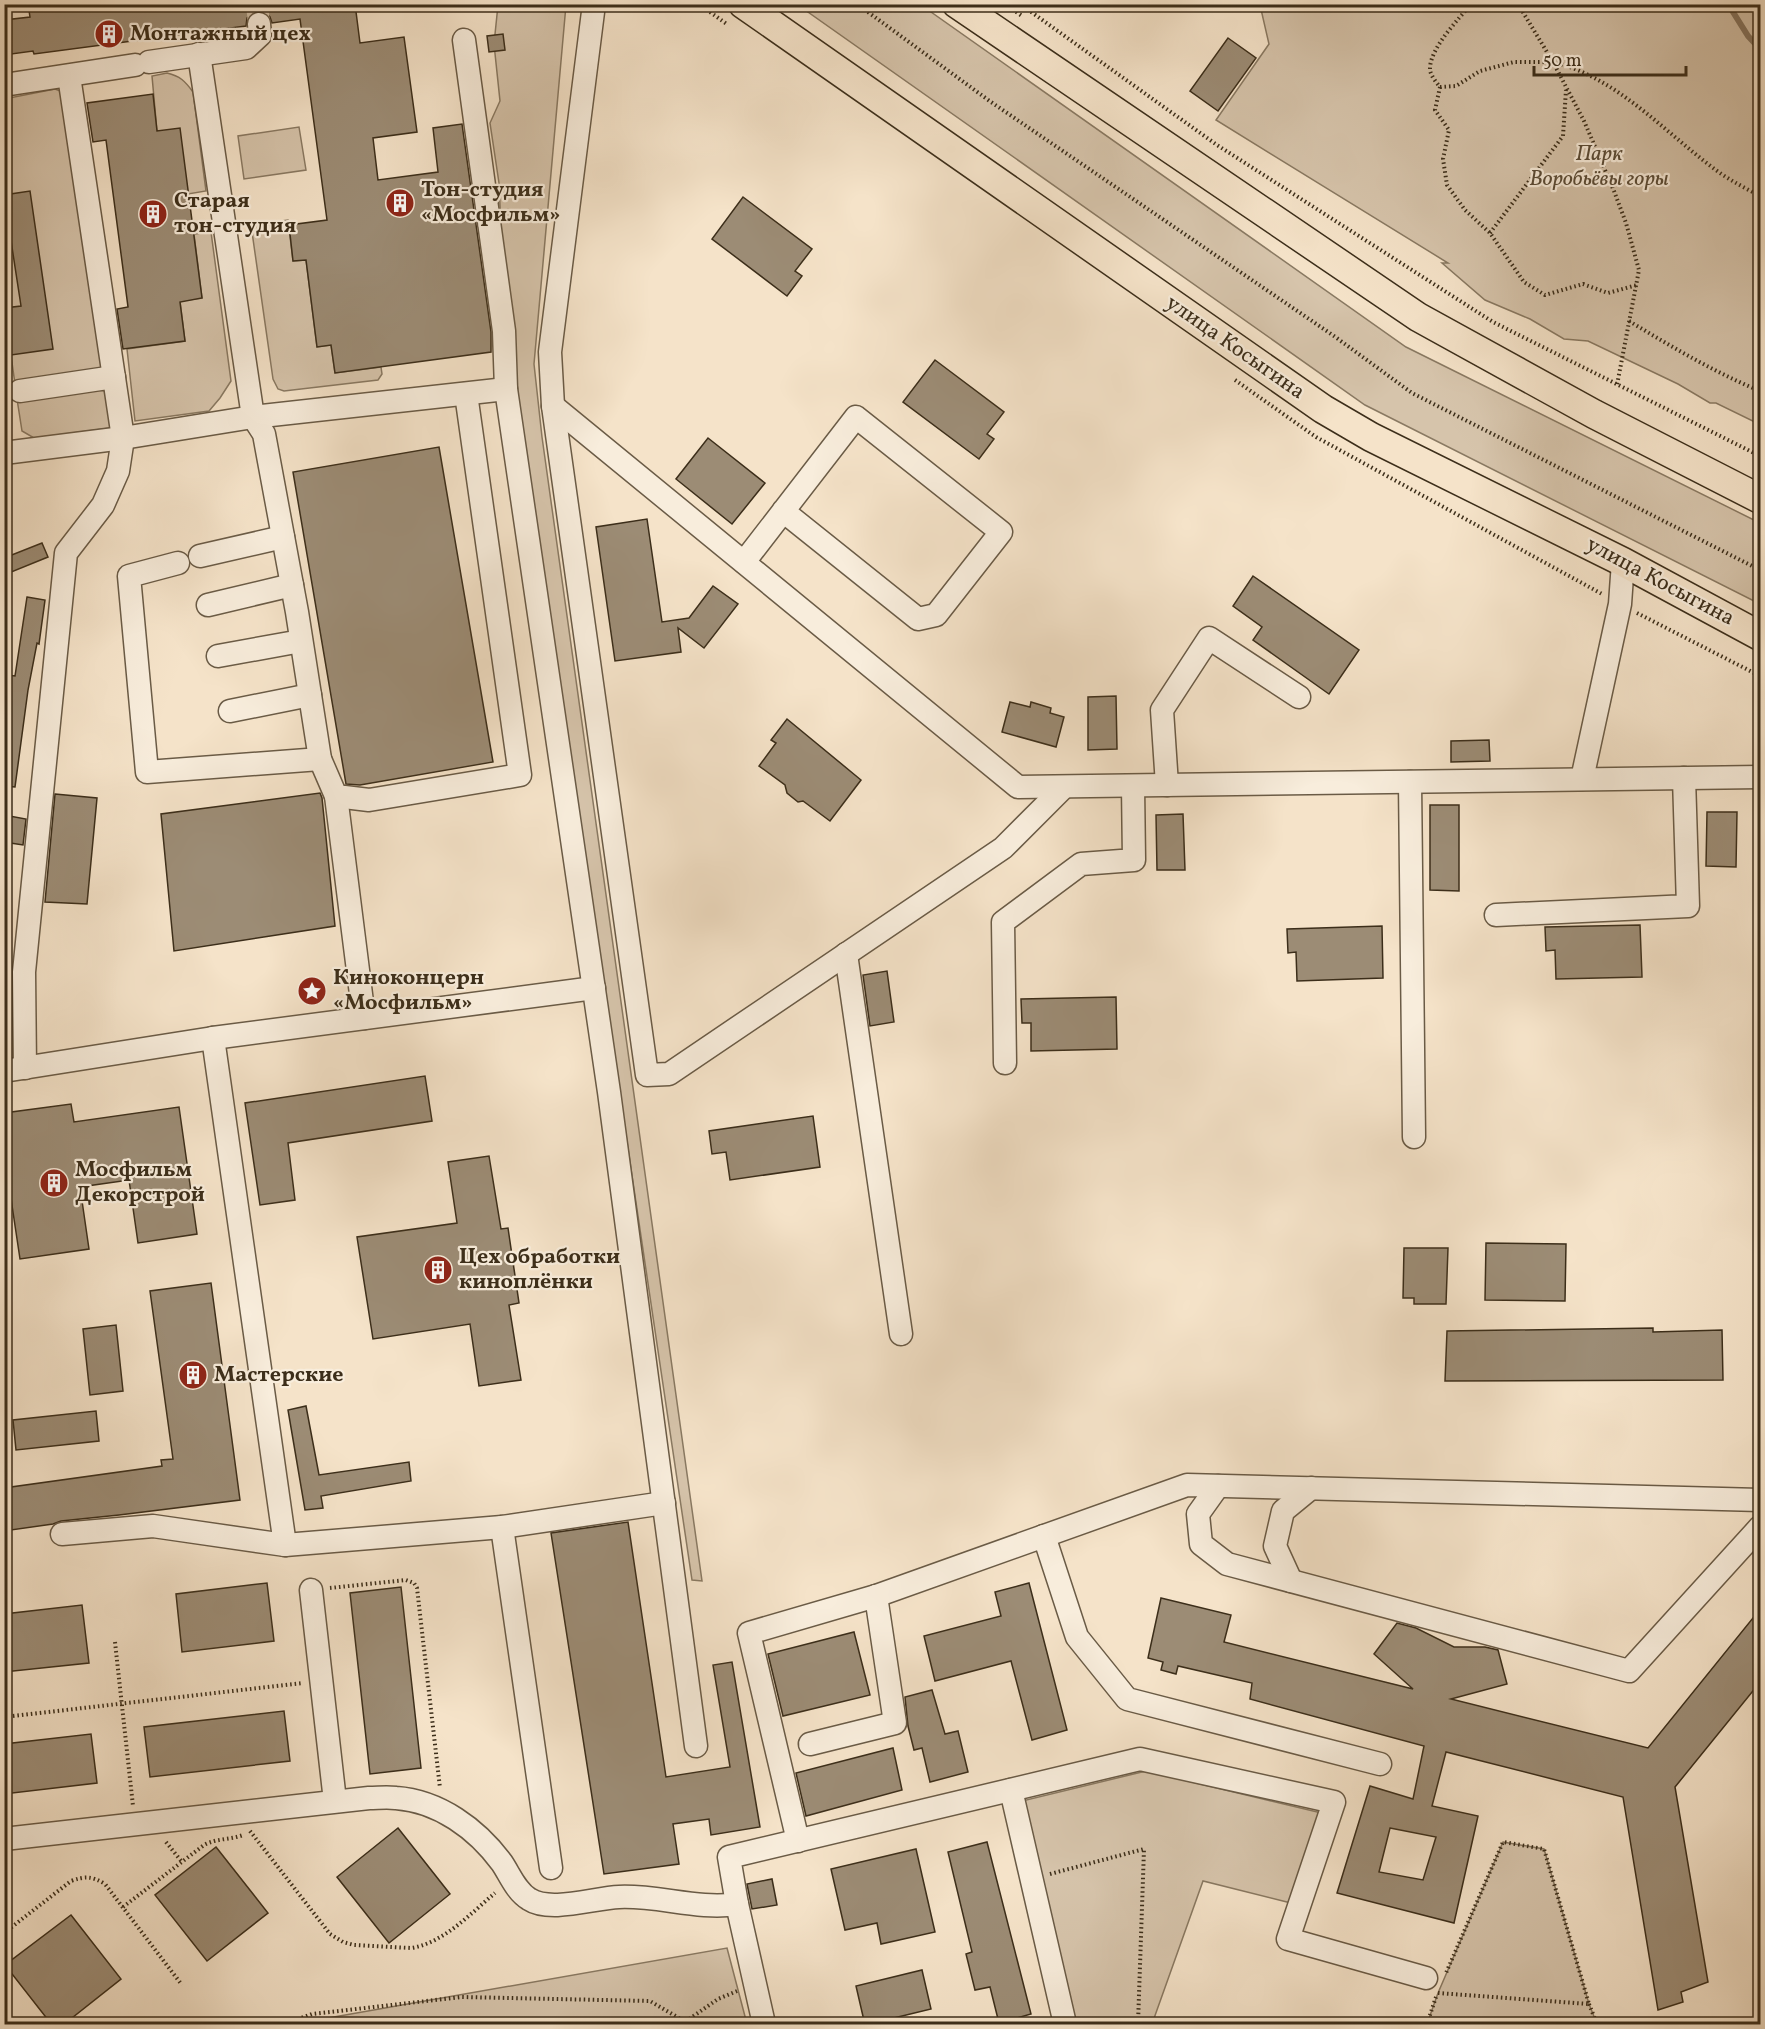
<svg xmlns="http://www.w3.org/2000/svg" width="1765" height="2029" viewBox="0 0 1765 2029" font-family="Vollkorn,serif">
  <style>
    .green { fill: #d6c4ab; stroke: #897962; stroke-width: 1.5 }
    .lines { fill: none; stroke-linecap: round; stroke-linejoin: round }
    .stream { stroke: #857560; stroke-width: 6 }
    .building { fill: #9c8c75; stroke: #3c2e1a; stroke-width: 1.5; fill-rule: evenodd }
    .minor-tunnel { stroke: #d0bfa6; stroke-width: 22; stroke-dasharray: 22 11; stroke-linecap: butt }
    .minor-casing { stroke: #6a5b46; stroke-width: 25 }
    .major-casing { stroke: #3c2e1a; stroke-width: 31 }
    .path { stroke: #3c2e1a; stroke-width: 4; stroke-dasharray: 1.5 3; stroke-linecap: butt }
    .minor { stroke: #f8eddc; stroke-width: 22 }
    .major { stroke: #f5e3c9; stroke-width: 28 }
    .labels { text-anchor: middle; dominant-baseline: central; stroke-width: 4.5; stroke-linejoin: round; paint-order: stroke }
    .poi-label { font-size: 22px; font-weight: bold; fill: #3c2e1a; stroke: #f8eddc; text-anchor: start }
    .park-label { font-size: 22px; font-style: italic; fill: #5b4c37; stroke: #f8eddc }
    .street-label { font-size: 22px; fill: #3c2e1a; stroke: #f8eddc }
  </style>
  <rect width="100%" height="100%" fill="#f5e3c9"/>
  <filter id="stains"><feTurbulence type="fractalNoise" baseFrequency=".00333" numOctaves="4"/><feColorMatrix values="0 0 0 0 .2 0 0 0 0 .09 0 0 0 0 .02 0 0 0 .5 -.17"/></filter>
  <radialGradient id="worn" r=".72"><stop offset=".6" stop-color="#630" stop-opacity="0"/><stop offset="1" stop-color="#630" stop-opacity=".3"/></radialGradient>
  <g class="green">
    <polygon points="498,5 566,5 534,364 542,437 702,1581 692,1580 505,319 499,183 490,123 500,101 494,44"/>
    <polygon points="798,5 921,5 1406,347 1760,523 1760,604 1365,405"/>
    <polygon points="1260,5 1760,5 1760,435 1757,423 1716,403 1710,403 1678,384 1588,341 1564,339 1530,319 1485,300 1442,263 1448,263 1216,120 1269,44"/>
    <path d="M167,73c13,3 18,8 26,19l13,99 -18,3 -31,-63 -5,-55z"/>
    <polygon points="55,89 63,92 104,371 15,384 4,306 4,99"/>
    <polygon points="299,127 306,170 244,179 238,136"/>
    <polygon points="288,220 293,261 306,260 317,347 331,345 335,373 381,367 382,374 378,380 284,391 278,389 273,379 251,225"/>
    <polygon points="211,232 231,381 220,398 209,411 135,421 127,349 185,341 180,301 202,298 194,234"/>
    <polygon points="90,389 112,392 110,428 34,438 22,431 17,399"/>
    <polygon points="1146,1771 1330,1815 1299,1905 1203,1881 1152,2024 1063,2024 1014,1803"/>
    <polygon points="1503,1842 1544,1849 1589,2004 1597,2024 1427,2024 1438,1993"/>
    <polygon points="727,1948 747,2024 294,2024"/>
  </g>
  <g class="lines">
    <polyline class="stream" points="1728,4 1748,36 1760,49"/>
  </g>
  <g class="building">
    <polygon points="28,4 355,4 360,43 404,37 417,132 373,138 378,180 438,172 433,128 462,124 491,332 491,352 335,373 331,345 317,347 306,260 293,261 289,225 327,220 300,19 272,23 270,17 265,12 257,11 251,13 247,18 246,26 34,54 33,51 4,55 4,20 30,17"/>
    <polygon points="503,34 505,50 489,52 487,36"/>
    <polygon points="1228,38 1256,58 1218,111 1190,91"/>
    <polygon points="153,94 157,131 180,128 202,298 180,302 185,341 123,349 117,309 128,307 106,140 93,142 87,103"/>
    <polygon points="30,191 53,349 4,356 4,308 21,306 4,195"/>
    <polygon points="743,197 812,249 795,271 802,276 787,296 712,239"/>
    <polygon points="935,360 1004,412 987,434 994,439 979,459 903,402"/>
    <polygon points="708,438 765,483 732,524 676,479"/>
    <polygon points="439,447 493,762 360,785 346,784 293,472"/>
    <polygon points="647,519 662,622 689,618 713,586 738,604 704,648 678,628 681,652 615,661 596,527"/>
    <polygon points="42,543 48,557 4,575 4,558"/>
    <polygon points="1253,576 1359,650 1329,694 1253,640 1262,627 1233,606"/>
    <polygon points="27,597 45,600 39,644 37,643 28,690 15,787 4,786 4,694 7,675 15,676"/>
    <polygon points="1116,696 1117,749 1088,750 1088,697"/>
    <polygon points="1010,702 1030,707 1031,702 1051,708 1050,713 1064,717 1056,747 1002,732"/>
    <polygon points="787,719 861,780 830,821 803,801 798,802 787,793 785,785 759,766 776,743 771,740"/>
    <polygon points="1489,740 1490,761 1451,762 1451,741"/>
    <polygon points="320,793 322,798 335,926 174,951 161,814"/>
    <polygon points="55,794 97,798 87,904 45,902"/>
    <polygon points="1430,805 1459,805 1459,891 1430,890"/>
    <polygon points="1707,812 1737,812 1736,867 1706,866"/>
    <polygon points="1183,814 1185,870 1157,870 1156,815"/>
    <polygon points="4,815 26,819 23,845 4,842"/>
    <polygon points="1640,925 1642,977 1556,979 1555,950 1546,951 1545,927"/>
    <polygon points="1382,926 1383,978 1297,981 1296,952 1288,953 1287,929"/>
    <polygon points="887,971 894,1022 870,1026 863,975"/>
    <polygon points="1116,997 1117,1049 1031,1051 1031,1023 1022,1023 1021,999"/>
    <polygon points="425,1076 432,1121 288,1143 295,1200 260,1205 245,1103"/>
    <polygon points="71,1104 74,1122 179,1107 197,1234 138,1243 129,1180 80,1187 89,1249 20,1259 10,1192 4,1193 4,1113"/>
    <polygon points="813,1116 820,1167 730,1180 726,1152 712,1154 709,1131"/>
    <polygon points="489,1156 501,1229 508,1228 519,1303 509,1305 521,1380 479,1386 470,1324 373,1339 357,1237 457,1223 448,1162"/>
    <polygon points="1486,1243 1566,1244 1565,1301 1485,1300"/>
    <polygon points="1404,1248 1448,1248 1446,1304 1414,1304 1414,1298 1403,1298"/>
    <polygon points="211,1283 240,1500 119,1515 61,1521 53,1524 4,1531 4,1488 162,1466 161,1460 173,1459 150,1291"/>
    <polygon points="116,1325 123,1391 90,1395 83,1329"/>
    <polygon points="1653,1328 1653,1332 1722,1330 1723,1380 1445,1381 1447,1331"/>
    <polygon points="306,1406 319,1475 409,1462 411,1481 321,1496 323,1508 305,1510 288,1410"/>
    <polygon points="96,1411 99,1441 16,1450 13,1420"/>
    <polygon points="628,1522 666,1777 730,1767 713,1665 732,1662 760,1827 711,1835 709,1819 673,1824 679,1864 604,1874 551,1533"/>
    <polygon points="267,1583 274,1641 182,1652 176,1594"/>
    <polygon points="1029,1583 1067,1730 1032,1740 1011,1661 935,1681 924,1636 1001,1616 995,1592"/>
    <polygon points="401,1587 421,1768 370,1774 350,1593"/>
    <path d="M1161,1598l70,17 -7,27 189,47 -39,-35 23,-31 19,5 38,19h31l13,3 9,34 -56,15 197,49 113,-140v73l-86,106 33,195 -27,10 2,10 -25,8 -35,-213 -177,-45 -14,54 46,10 -24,107 -117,-30 33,-107 43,13 11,-53 -174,-47 2,-16 -74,-17 -2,8 -15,-4 2,-8 -15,-4zM1390,1828l46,9 -13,43 -44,-8z"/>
    <polygon points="82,1605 89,1663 4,1672 4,1614"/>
    <polygon points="854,1632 870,1695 783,1716 768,1654"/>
    <polygon points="932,1690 945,1734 958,1731 968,1772 930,1782 922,1748 914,1750 908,1726 905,1697"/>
    <polygon points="284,1711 290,1761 150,1777 144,1727"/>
    <polygon points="91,1734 97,1783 4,1794 4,1744"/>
    <polygon points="893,1748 902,1790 806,1816 796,1773"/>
    <polygon points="398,1828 450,1894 389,1943 337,1877"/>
    <polygon points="987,1842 1031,2014 999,2023 990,1987 975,1990 966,1954 972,1952 948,1852"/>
    <polygon points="216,1847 268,1913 207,1961 155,1895"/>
    <polygon points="916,1849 935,1932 881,1944 877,1923 845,1930 831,1869"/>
    <polygon points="772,1879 777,1905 752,1909 747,1884"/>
    <polygon points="71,1915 121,1979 63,2025 52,2025 5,1965"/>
    <polygon points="922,1970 931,2009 865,2025 856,1986"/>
  </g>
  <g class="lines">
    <polyline class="minor-tunnel" points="257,4 259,24"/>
    <g class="minor-casing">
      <g id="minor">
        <polyline points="594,4 550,352 553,406 647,1075 669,1074 1003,848 1064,787"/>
        <polyline points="464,40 504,331 506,389 609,1092 696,1746"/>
        <polyline points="199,54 253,417 264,434 297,612 320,759 336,796 369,800 520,775 466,394"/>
        <polyline points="149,62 246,48 260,35 259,24"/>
        <polyline points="4,85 135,65"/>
        <polyline points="20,391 114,377"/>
        <polyline points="553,406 1018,787 1760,777"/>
        <polyline points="4,453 123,438 253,417 506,389"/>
        <polyline points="200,556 283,537"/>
        <polyline points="744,562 856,417 1001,532 936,615 918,619 783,511"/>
        <polyline points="178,563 129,576 147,772 320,759"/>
        <polyline points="208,605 292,585"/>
        <polyline points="218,656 301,641"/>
        <polyline points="230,711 310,695"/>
        <polyline points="1582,779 1620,604 1623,562"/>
        <polyline points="1410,782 1414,1137"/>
        <polyline points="1167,785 1162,710 1209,638 1299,697"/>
        <polyline points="336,796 364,1018"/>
        <polyline points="1496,915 1688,906 1684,778"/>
        <polyline points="846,954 901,1334"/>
        <polyline points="213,1038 285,1545"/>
        <polyline points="1005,1063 1003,922 1081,864 1134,860 1133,786"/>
        <polyline points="25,1068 24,972 66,553 103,505 118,471 123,438 69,76"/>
        <polyline points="4,1071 213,1038 594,988"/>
        <polyline points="1218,1486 1198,1514 1201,1544 1227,1564 1629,1671 1760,1527"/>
        <polyline points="502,1527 551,1868"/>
        <polyline points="62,1534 153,1526 285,1545 502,1527 664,1503"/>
        <polyline points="1044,1536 1077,1637 1127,1699 1380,1764"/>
        <polyline points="1291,1581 1275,1546 1283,1511 1311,1488"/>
        <polyline points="311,1590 335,1801"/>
        <polyline points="810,1744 895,1723 876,1596"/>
        <polyline points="1011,1790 1065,2024"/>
        <path d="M4,1839l365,-41c9,0 18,-1 27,0 43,3 81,31 106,65 8,12 14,28 27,36 21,14 65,-1 90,-2 39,-2 79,13 118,7"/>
        <polyline points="798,1841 749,1633 876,1596 1187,1485 1760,1500"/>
        <polyline points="764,2024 737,1904 729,1857 1140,1759 1334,1802 1288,1939 1426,1978"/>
      </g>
    </g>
    <g class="major-casing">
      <g id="major">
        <polyline points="743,4 1323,409 1371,437 1623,562 1760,636"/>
        <polyline points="957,4 1418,317 1594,414 1760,499"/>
      </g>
    </g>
    <g class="path">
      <polyline points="699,4 728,25"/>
      <polyline points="857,4 991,102 1334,336 1412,393 1760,570"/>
      <polyline points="1005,4 1022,16"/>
      <polyline points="1020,4 1217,145 1493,322 1760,456"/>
      <path d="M1471,4c-13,16 -42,45 -41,66 1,6 6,12 10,17l16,-1 24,-15 34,-9h39l31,59 30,70 12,32 13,47 -22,115"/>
      <path d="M1518,4l35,58c66,16 114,73 167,111 13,9 27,16 40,23"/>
      <polyline points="1440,87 1435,110 1449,130 1443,159 1447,185 1465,210 1490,233 1524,282 1545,295 1583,284 1608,293 1637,285"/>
      <polyline points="1490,233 1563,136 1566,90"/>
      <path d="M1629,321c43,26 85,51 131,70"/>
      <polyline points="1235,380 1316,437 1602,594"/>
      <polyline points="1637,613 1760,676"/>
      <polyline points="330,1588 406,1580 414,1583 417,1588 440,1788"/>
      <polyline points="115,1642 133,1806"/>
      <polyline points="4,1717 303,1683"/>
      <path d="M250,1831l80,103 13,8 11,3 57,3c33,-5 60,-35 84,-55"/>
      <polyline points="166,1842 182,1862"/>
      <polyline points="1050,1874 1144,1849 1138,2024"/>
      <path d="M123,1907l81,-62c13,-7 26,-5 39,-10"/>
      <path d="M4,1933l67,-52c14,-5 21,-5 34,3l77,101"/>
      <polyline points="1438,1993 1589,2004 1544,1849 1503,1842 1446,1973"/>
      <polyline points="1589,2004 1597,2024"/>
      <polyline points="285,2024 312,2014 462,1997 650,2001 689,2024"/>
      <polyline points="682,2024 718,1999 737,1991"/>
      <polyline points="1427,2024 1436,1997"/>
    </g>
    <use href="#minor" class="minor"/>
    <use href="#major" class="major"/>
  </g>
  <defs>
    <g id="building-disc" transform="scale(1.5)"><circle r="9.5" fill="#8f2418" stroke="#f8eddc"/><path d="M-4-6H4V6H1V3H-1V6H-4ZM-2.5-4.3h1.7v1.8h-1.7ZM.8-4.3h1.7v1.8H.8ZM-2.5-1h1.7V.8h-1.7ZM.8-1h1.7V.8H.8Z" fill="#fff"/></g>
    <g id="sight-disc" transform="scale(1.5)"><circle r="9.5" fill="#8f2418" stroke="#f8eddc"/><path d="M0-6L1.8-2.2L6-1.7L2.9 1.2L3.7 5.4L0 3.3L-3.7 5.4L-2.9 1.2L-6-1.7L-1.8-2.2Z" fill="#fff"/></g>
  </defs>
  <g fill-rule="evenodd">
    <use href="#building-disc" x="109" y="34"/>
    <use href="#building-disc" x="400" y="203"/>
    <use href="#building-disc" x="153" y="214"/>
    <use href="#sight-disc" x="312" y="991"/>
    <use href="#building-disc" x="54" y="1183"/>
    <use href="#building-disc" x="438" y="1270"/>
    <use href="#building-disc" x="193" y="1375"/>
  </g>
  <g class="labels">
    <g class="poi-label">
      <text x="130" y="34">Монтажный цех</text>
      <text x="421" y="190">Тон-студия<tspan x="421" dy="25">«Мосфильм»</tspan></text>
      <text x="174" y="201">Старая<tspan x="174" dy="25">тон-студия</tspan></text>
      <text x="333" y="978">Киноконцерн<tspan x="333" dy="25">«Мосфильм»</tspan></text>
      <text x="75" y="1170">Мосфильм<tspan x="75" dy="25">Декорстрой</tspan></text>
      <text x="459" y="1257">Цех обработки<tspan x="459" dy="25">киноплёнки</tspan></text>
      <text x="214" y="1375">Мастерские</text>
    </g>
    <g class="park-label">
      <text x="1599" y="154">Парк<tspan x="1599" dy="25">Воробьёвы горы</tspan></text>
    </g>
    <g class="street-label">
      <text transform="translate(1235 348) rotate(35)">улица Косыгина</text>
      <text transform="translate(1660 582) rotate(28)">улица Косыгина</text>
    </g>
  </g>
  <rect width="1765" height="2029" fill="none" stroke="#f5e3c9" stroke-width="24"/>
  <rect x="6" y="6" width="1753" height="2017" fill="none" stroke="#3c2e1a" stroke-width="3"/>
  <rect x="12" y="12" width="1741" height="2005" fill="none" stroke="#3c2e1a" stroke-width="1.5"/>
  <path d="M1534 66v9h152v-9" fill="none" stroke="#3c2e1a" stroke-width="3"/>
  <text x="1543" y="66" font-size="18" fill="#3c2e1a" stroke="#f8eddc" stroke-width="4.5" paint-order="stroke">50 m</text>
  <rect width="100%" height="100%" filter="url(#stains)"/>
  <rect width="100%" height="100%" fill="url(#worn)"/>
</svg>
